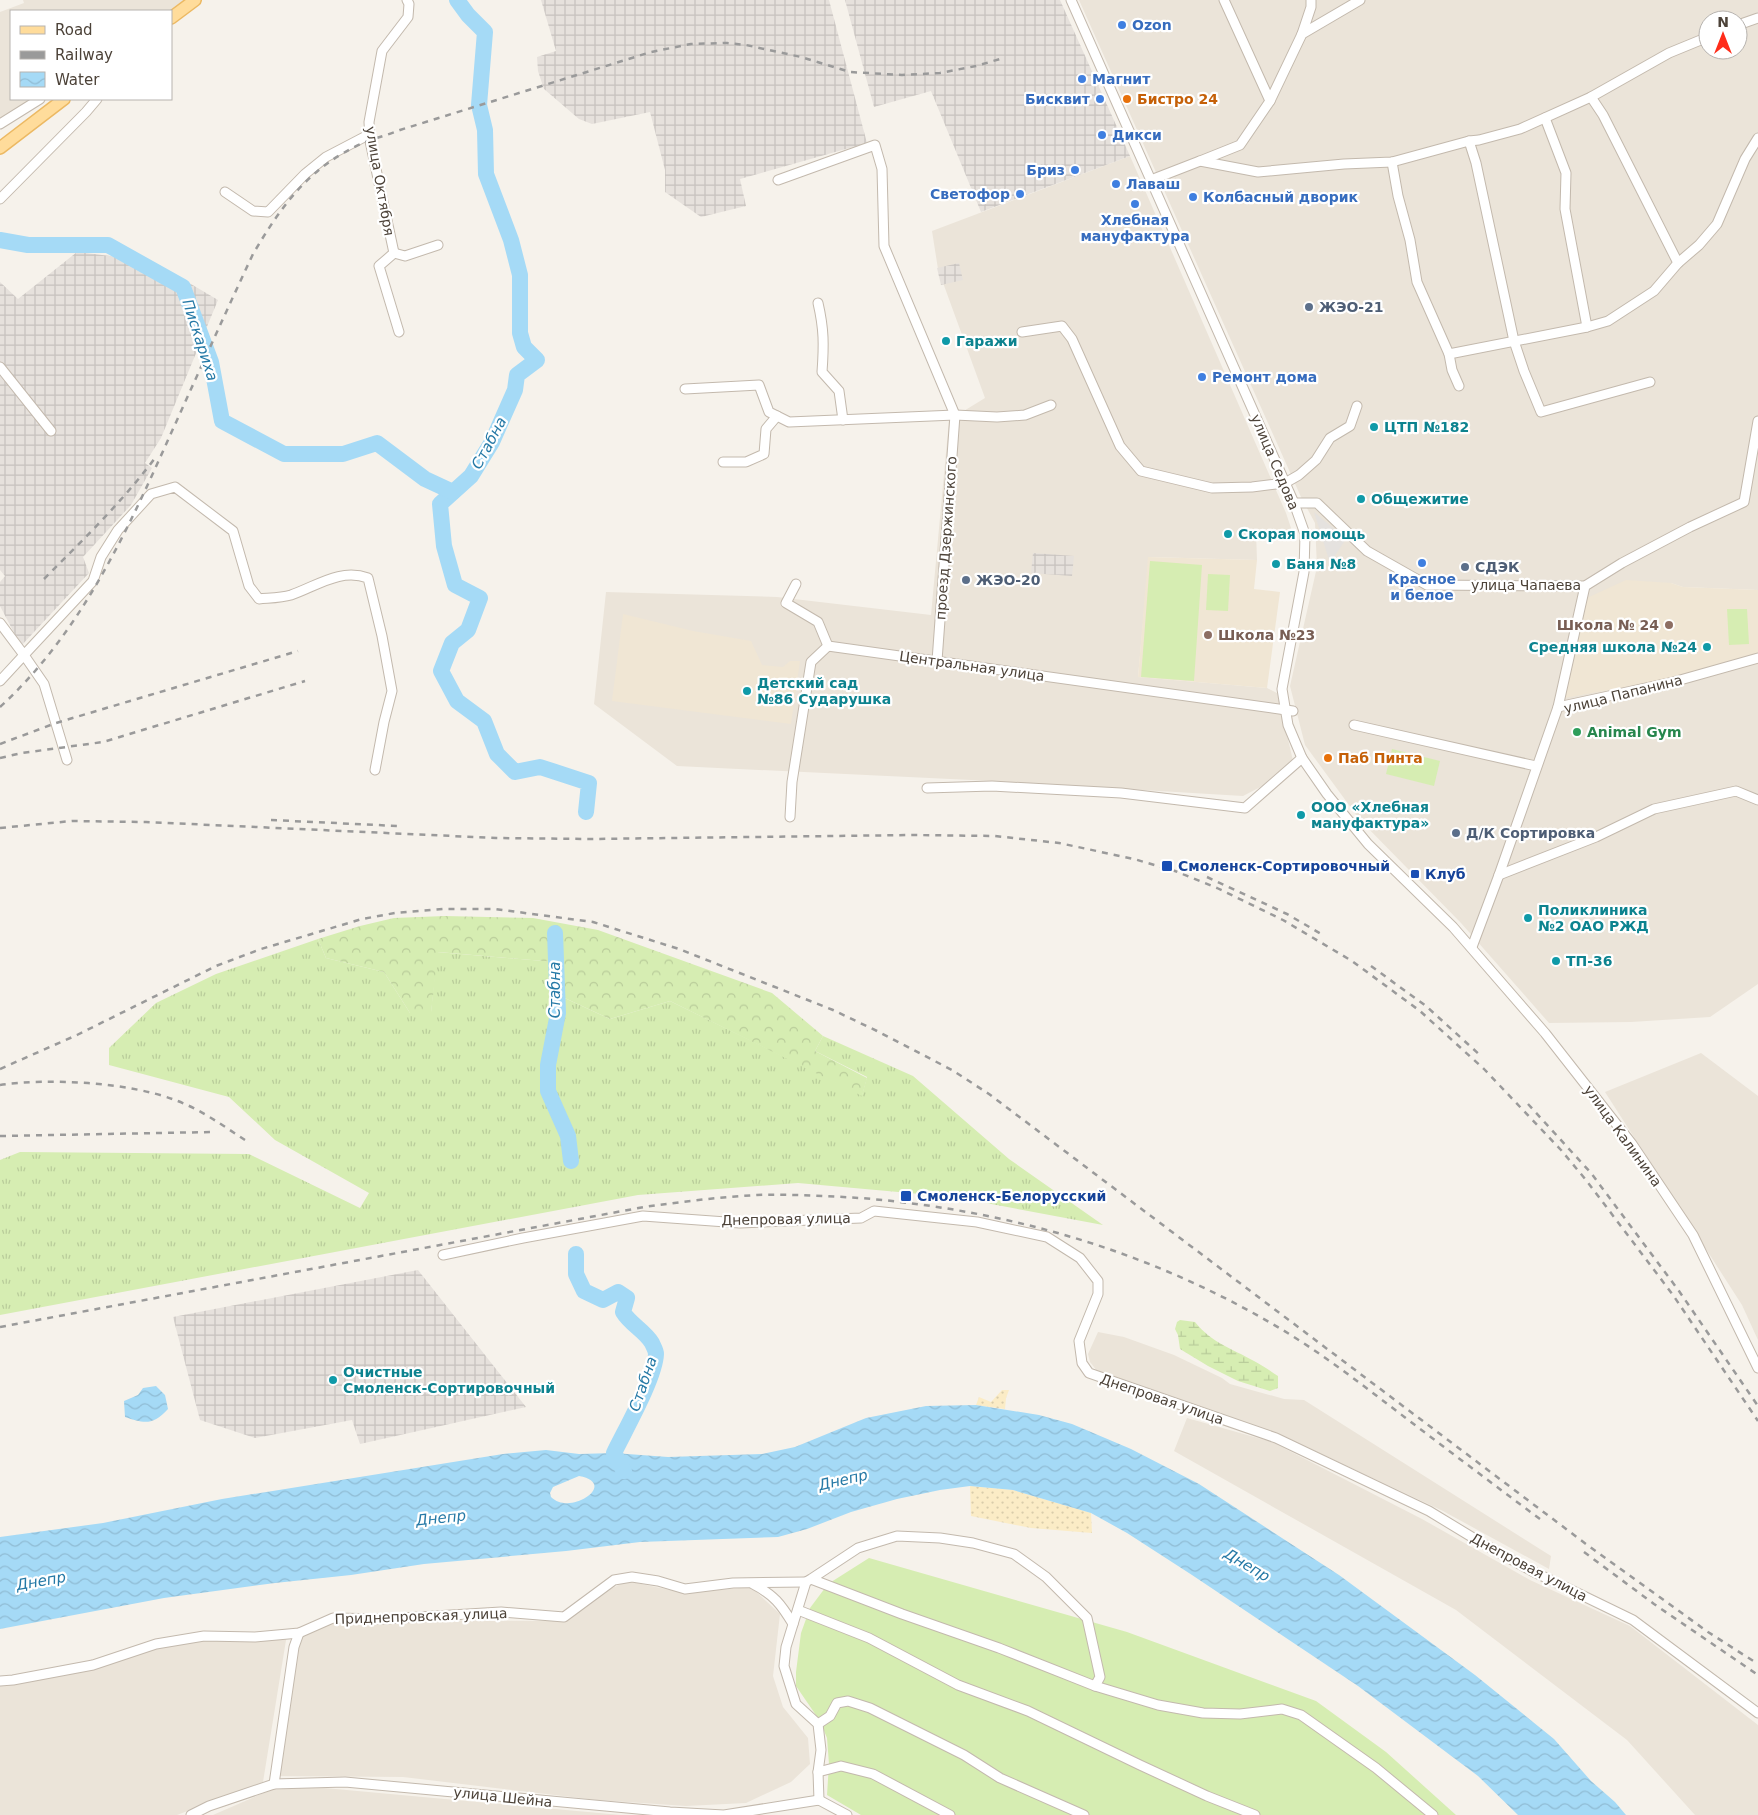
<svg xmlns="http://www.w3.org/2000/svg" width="1758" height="1815" viewBox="0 0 1758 1815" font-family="'DejaVu Sans',sans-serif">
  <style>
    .residential { fill: #ebe4d9; fill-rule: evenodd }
    .industrial { fill: url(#industrial-grid) }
    .education { fill: #f0e6d4 }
    .grass { fill: url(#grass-tufts) }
    .forest { fill: url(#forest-crowns) }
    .wetland { fill: url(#wetland-marsh) }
    .sand { fill: url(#sand-dots) }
    .garden { fill: #d6edb2 }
    .parking { fill: #e5e2df }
    .water { fill: url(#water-waves); fill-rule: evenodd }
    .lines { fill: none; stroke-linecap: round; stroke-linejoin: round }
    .river { stroke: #a5daf6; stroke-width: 16 }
    .minor-casing { stroke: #c3b9ad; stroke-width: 11 }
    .major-casing { stroke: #ecb963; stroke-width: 14 }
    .minor { stroke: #fff; stroke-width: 9 }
    .major { stroke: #ffdc9b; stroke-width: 11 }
    .rail { stroke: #9a9a9a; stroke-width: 2.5; stroke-dasharray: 6 6; stroke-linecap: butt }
    .shop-dot { fill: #3f7fe0; stroke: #fff; stroke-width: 2 }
    .food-dot { fill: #e8710a; stroke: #fff; stroke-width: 2 }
    .service-dot { fill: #5c6f8a; stroke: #fff; stroke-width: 2 }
    .culture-dot { fill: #0f9aa8; stroke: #fff; stroke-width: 2 }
    .education-dot { fill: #8d6e63; stroke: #fff; stroke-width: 2 }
    .leisure-dot { fill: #2e9e5b; stroke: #fff; stroke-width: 2 }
    .transit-dot { fill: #1a4fb4; stroke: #fff; stroke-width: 2 }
    .labels { text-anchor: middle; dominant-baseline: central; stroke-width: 4.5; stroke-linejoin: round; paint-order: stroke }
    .shop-label { font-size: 14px; font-weight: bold; fill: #366cbe; stroke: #fff; text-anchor: start }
    .food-label { font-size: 14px; font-weight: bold; fill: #c56008; stroke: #fff; text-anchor: start }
    .street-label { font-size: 14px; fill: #4c4238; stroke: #fff }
    .service-label { font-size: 14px; font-weight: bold; fill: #4e5e75; stroke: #fff; text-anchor: start }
    .culture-label { font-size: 14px; font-weight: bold; fill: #0d838f; stroke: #fff; text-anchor: start }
    .education-label { font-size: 14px; font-weight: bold; fill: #785e54; stroke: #fff; text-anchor: end }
    .leisure-label { font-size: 14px; font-weight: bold; fill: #27864d; stroke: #fff; text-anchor: start }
    .transit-label { font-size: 14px; font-weight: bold; fill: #164399; stroke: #fff; text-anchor: start }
    .water-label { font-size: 15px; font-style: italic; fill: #2579a6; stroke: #fff }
  </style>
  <defs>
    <pattern id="industrial-grid" width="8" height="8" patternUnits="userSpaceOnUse" patternTransform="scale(1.25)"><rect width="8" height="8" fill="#e6e1dc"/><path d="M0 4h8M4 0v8" fill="none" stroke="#c7c2be"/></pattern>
    <pattern id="grass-tufts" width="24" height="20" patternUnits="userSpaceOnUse" patternTransform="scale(1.25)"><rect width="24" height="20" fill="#d6edb2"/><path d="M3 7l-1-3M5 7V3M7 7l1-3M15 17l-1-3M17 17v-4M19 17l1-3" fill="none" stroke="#b9cc9a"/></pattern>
    <pattern id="forest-crowns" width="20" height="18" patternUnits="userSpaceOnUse" patternTransform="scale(1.25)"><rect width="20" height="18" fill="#d6edb2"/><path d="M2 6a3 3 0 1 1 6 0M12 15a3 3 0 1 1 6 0" fill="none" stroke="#b9cc9a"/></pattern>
    <pattern id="wetland-marsh" width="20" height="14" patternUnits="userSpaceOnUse" patternTransform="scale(1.25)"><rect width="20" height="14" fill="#d6edb2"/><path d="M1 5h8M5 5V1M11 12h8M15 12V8" fill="none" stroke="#b9cc9a"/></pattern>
    <pattern id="sand-dots" width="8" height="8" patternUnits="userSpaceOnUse" patternTransform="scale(1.25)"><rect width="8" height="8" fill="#fbecc6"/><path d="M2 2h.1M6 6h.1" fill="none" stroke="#d9ccab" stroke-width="1.8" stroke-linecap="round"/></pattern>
    <pattern id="water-waves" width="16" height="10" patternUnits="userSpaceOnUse" patternTransform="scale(1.25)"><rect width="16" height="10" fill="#a5daf6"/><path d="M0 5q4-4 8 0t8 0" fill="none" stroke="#90bcd4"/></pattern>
  </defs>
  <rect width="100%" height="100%" fill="#f6f2eb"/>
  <g class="residential">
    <polygon points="23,0 185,0 171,12 11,11 11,99 48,99 0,123 0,12 24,3"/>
    <path d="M1079,0h679v590l-75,-3 -12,-4 -12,98 95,-24 4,-4v331l-48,33 -79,5 -82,1 -88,-100 -101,-103 -55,-75 -15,-59 27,-119 -2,-44 -14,-26zM1708,20h30v30h-30z"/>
    <polygon points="1130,156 1286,513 1295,540 1256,533 1257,560 1149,557 1138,677 1267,688 1277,693 1295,769 1243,796 992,781 677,766 594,704 606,592 777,597 931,615 949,420 985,398 938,269 932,231"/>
    <polygon points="1701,1053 1758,1096 1758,1340 1742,1305 1605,1092"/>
    <polygon points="1098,1332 1124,1337 1174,1355 1222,1378 1230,1384 1284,1399 1304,1400 1551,1556 1549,1569 1443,1511 1281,1435 1097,1371 1090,1362 1088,1354"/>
    <polygon points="1187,1418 1272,1442 1422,1519 1530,1580 1630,1626 1758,1725 1758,1815 1695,1815 1627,1740 1456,1610 1174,1451"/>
    <polygon points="627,1581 670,1590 708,1591 751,1587 780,1614 773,1676 783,1707 808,1738 810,1764 791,1782 746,1803 686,1806 597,1800 403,1777 273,1776 296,1647 303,1633 339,1620 558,1621 594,1597"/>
    <polygon points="287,1634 263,1782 177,1815 0,1815 0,1678 79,1669 124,1654 186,1641"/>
    <polygon points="314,1787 621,1815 213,1815 270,1790"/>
  </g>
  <g class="industrial">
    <polygon points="541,0 829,0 867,143 740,179 746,206 701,217 665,192 665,170 650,112 592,124 579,119 544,89 538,71 537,57 556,51"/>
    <polygon points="845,0 1060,0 1130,156 981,212 931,91 874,107"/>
    <polygon points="77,252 152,261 218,300 161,438 145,463 152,468 131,505 83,557 89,573 21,646 0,606 0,582 5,576 0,570 0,282 18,299"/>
    <polygon points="959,263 963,280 941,285 937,268"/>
    <polygon points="1033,553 1074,556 1072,576 1031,573"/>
    <polygon points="418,1270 526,1407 360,1444 352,1420 255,1438 200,1420 173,1317"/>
  </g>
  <g class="education">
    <polygon points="1148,557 1257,560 1254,589 1280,592 1267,688 1138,677"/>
    <polygon points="1626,580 1671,583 1683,587 1758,590 1758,653 1754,657 1659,681 1564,698 1587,598"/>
    <polygon points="623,614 693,631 751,641 762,665 783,667 790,661 800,661 791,724 612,701"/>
  </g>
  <polygon class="grass" points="318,939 326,958 384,972 410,1013 431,1012 437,952 556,962 556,994 610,1019 670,1001 862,1095 867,1077 815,1051 823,1036 913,1076 1009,1159 1103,1225 954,1197 798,1183 638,1195 0,1315 0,1160 20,1152 249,1154 360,1208 369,1193 275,1140 229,1097 109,1065 109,1048 156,1003 216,974"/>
  <polygon class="forest" points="445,916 533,918 598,930 772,993 823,1036 815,1051 867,1078 862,1096 670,1001 610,1019 556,994 555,962 438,952 431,1013 410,1013 384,972 326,958 318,939 360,926 394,918"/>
  <path class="wetland" d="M1180,1320l15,2c17,21 36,26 59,39 8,4 16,10 24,15v12l-8,3 -32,-10 -30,-15 -28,-17 -2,-14 -3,-6 2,-7z"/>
  <g class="sand">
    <polygon points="1002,1390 1009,1390 1006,1398 1005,1409 976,1405 979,1397 991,1402"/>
    <polygon points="970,1486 1013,1490 1091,1513 1092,1533 1031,1528 971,1516"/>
  </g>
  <g class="garden">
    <polygon points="1150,561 1202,565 1194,681 1141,677"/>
    <polygon points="1208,574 1230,575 1228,611 1206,610"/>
    <polygon points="1727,609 1747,609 1749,644 1729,645"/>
    <polygon points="1392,749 1440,761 1434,786 1386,774"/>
    <polygon points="869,1558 1127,1632 1316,1701 1386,1752 1456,1815 861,1815 827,1795 829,1764 827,1738 820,1721 796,1686 796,1672 801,1633 810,1608 828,1584"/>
  </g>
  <polygon class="parking" points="1314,512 1346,539 1330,563"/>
  <g class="water">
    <path d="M156,1386l9,9 3,14c-15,16 -23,15 -43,8l-1,-16 14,-6 5,-7z"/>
    <path d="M976,1405l63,10 33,9 59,25 68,35 140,91 136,100 79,64 37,42 24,21 11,13h-108l-40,-39 -120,-90 -166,-111 -65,-42 -36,-20 -78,-23 -43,-4 -30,4 -43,9 -46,13 -44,17 -29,8 -138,5 -74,9 -142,13 -73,11 -76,8 -111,15 -164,31v-92l103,-14 119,-24 281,-45 43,-4 33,4 35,-1 54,4 94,-3 33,-7 71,-29 60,-12zM579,1476c40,7 -8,41 -28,21l-1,-4 3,-6z"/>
  </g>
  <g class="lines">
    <g class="river">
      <polyline points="457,0 468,15 485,32 479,105 485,130 486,174 511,240 520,275 520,333 524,347 537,360 517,375 515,390 492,442 471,476 440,504 444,546 455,585 480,598 468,630 452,643 441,671 457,701 484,721 497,754 515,772 540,767 589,783 586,812"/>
      <polyline points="0,240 28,245 108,245 183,287 211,362 222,421 284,454 343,454 377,443 425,479 453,492"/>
      <polyline points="555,933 558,1013 548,1065 548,1091 568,1136 571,1161"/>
      <path d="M576,1254v20l8,17 19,9 15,-8 9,6 -4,14c7,12 22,19 29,31 1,3 4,7 4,11 -1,24 -31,76 -42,99l10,18"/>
    </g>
    <g class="minor-casing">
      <g id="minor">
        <polyline points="1071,0 1294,503 1305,534 1304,572 1282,689 1288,725 1302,758 1327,794 1368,844 1453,927 1545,1033 1632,1144 1693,1235 1758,1368"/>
        <polyline points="1224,0 1270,101"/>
        <polyline points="1738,25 1758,18"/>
        <polyline points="1302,34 1311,7 1311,0"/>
        <polyline points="1591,97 1603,115 1678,263"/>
        <polyline points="1545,118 1566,173 1565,209 1587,327"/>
        <polyline points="0,124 40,99"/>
        <polyline points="1469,141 1476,163 1514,341 1524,371 1541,412 1650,382"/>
        <polyline points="1200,161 1240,145 1270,101 1302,34 1360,0"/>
        <polyline points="1392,162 1398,196 1410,240 1417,282 1449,354 1452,370 1459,386"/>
        <polyline points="778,180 875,145 882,169 884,246 955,415 937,661"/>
        <polyline points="1151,180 1200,161 1258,172 1344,164 1392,162 1469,141 1479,140 1520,129 1591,97 1669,53 1708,37"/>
        <polyline points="225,192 253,211 268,212 305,174 326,157 370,134"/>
        <polyline points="0,199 86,112 97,99"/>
        <polyline points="394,253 405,256 438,245"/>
        <path d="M818,303c6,26 6,42 4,69l17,19 4,29"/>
        <polyline points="399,332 379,266 394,253 370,141 369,122 382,51 408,17 409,4 407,0"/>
        <polyline points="1022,332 1062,326 1072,339 1120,446 1141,471 1212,488 1252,487 1285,483 1299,475 1316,460 1330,438 1350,426 1357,406"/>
        <polyline points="1449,354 1587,327 1608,321 1654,291 1678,263 1699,245 1717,224 1745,159 1758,138"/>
        <polyline points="0,367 51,431"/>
        <polyline points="685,389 759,385 769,412 789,422 955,415 997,417 1025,415 1051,405"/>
        <polyline points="723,462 746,462 764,454 766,429 777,416"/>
        <polyline points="1294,503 1317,503 1367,551 1427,585 1585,586 1622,563 1690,527 1744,502 1758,421"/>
        <polyline points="796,584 786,603 818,622 828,646"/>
        <path d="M0,623l24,32 69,-74 8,-24 17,-27 33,-36 24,-7 58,44 16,55 10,13c10,-1 22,-1 32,-4 26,-9 49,-27 77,-17l14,58 10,55 -8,31 -9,48"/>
        <polyline points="828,646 1293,711"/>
        <polyline points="0,681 24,655 44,684 67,760"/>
        <polyline points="1558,707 1585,586"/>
        <polyline points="1354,725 1536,766"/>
        <polyline points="927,788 992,786 1121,793 1245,808 1302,758"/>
        <polyline points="790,817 792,782 811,662 828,646"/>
        <polyline points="1499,875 1596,837 1654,809 1736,791 1758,800"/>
        <polyline points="1472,947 1499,875 1558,707 1673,682 1758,658"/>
        <polyline points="443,1255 523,1238 643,1216 740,1223 861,1218 874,1211 977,1222 1047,1237 1080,1258 1098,1281 1098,1294 1079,1341 1082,1363 1089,1373 1276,1438 1429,1511 1480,1542 1532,1571 1633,1620 1758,1713"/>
        <polyline points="811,1579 902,1614 999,1648 1095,1686 1100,1677 1087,1618 1046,1577 1014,1554 973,1543 940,1538 897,1536 858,1548 811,1579 806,1582 786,1647 784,1666 796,1704 818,1724 821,1750 818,1772 819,1800"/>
        <path d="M753,1584c21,11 28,20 40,40"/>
        <polyline points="798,1610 869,1638 958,1685 1028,1711 1140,1765 1207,1796 1255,1815"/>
        <polyline points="0,1681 13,1680 93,1665 156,1644 204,1636 255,1637 299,1633 333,1618 385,1619 501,1612 564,1617 614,1580 632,1577 658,1581 685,1589 733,1583 806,1582"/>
        <polyline points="1095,1686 1158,1705 1203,1713 1240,1714 1282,1709 1301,1715 1376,1768 1433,1815"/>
        <polyline points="818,1724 830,1716 837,1703 848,1701 870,1708 964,1755 1000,1778 1084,1815"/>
        <polyline points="818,1772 841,1766 873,1774 950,1815"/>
        <polyline points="274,1784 294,1647 299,1633"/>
        <polyline points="819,1800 847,1815"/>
        <polyline points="191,1815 209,1806 274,1784 345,1782 670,1812 724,1815 819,1800"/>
      </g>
    </g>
    <g class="major-casing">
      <g id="major">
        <polyline points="171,18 195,0"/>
        <polyline points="0,148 64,99"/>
      </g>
    </g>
    <use href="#minor" class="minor"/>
    <use href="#major" class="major"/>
    <g class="rail">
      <path d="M44,579c39,-39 78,-77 111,-121"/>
      <path d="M0,707c79,-72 125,-171 168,-267 28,-62 56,-124 85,-186 29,-49 56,-87 110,-111 12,-5 25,-8 37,-13l251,-78 40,-8 36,-1 19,2 55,12 49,15 52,3 38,-2 36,-7 24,-7"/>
      <polyline points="0,744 56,723 298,651"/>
      <polyline points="0,758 22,753 103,742 305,681"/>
      <polyline points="271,820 398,826"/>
      <polyline points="0,828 72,821 146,822 496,838 590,839 913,835 995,836 1059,843 1134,859 1175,871 1217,888 1283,920 1352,961 1420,1011 1484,1069 1561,1150 1586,1180 1673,1295 1758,1421"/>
      <polyline points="1207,877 1287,914 1323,935"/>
      <polyline points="1371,966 1426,1006 1481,1056"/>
      <polyline points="0,1069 77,1035 216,966 261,949 362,919 395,913 443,909 495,909 593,922 679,949 833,1010 877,1031 952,1070 989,1094 1586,1544 1708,1632 1758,1664"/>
      <path d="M0,1085c49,-7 128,-3 175,15 25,9 47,25 70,40"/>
      <polyline points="1528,1104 1591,1173 1679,1291 1758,1406"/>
      <polyline points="0,1136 212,1132"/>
      <path d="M0,1327l644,-120c37,-5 75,-10 113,-12 34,-1 69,1 103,3 150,12 292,54 421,131 37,22 75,51 109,77 50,38 100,76 150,113"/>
      <polyline points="1584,1552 1654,1604 1758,1675"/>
    </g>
  </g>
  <g class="shop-dot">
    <circle cx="1122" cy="25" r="5"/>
    <circle cx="1082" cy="79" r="5"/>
    <circle cx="1100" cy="99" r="5"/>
    <circle cx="1102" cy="135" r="5"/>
    <circle cx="1075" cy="170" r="5"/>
    <circle cx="1116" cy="184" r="5"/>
    <circle cx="1020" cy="194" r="5"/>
    <circle cx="1193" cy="197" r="5"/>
    <circle cx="1135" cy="204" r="5"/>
    <circle cx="1202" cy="377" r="5"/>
    <circle cx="1422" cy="563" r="5"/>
  </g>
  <g class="food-dot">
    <circle cx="1127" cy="99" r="5"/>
    <circle cx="1328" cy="758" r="5"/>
  </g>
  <g class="service-dot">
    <circle cx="1309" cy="307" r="5"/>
    <circle cx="1465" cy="567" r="5"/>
    <circle cx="966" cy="580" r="5"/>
    <circle cx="1456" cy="833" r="5"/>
  </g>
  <g class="culture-dot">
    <circle cx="946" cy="341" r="5"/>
    <circle cx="1374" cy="427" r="5"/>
    <circle cx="1361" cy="499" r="5"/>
    <circle cx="1228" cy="534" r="5"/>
    <circle cx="1276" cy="564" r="5"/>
    <circle cx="1707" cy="647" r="5"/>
    <circle cx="747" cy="691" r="5"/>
    <circle cx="1301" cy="815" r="5"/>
    <circle cx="1528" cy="918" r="5"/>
    <circle cx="1556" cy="961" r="5"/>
    <circle cx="333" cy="1380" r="5"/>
  </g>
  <g class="education-dot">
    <circle cx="1669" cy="625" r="5"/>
    <circle cx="1208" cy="635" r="5"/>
  </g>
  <circle class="leisure-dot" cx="1577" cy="732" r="5"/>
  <g class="transit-dot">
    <rect x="1161" y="860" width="12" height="12" rx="2.5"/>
    <rect x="1410" y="869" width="10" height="10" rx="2.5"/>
    <rect x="900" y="1190" width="12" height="12" rx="2.5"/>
  </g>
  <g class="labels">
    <g class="shop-label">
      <text x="1132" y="25">Ozon</text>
      <text x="1092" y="79">Магнит</text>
      <text x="1090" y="99" text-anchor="end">Бисквит</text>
      <text x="1112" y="135">Дикси</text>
      <text x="1065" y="170" text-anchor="end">Бриз</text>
      <text x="1126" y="184">Лаваш</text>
      <text x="1010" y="194" text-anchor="end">Светофор</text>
      <text x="1203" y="197">Колбасный дворик</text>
      <text x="1135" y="220" text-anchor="middle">Хлебная<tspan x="1135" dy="16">мануфактура</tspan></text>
      <text x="1212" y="377">Ремонт дома</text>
      <text x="1422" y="579" text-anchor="middle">Красное<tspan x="1422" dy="16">и белое</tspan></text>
    </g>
    <g class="food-label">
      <text x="1137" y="99">Бистро 24</text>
      <text x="1338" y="758">Паб Пинта</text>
    </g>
    <g class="street-label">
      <text transform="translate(380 181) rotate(80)">улица Октября</text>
      <text transform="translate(1275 462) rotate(67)">улица Седова</text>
      <text transform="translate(946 538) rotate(-86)">проезд Дзержинского</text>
      <text x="1526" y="585">улица Чапаева</text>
      <text transform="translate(972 666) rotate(8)">Центральная улица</text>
      <text transform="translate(1623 694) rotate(-14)">улица Папанина</text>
      <text transform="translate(1623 1136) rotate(54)">улица Калинина</text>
      <text transform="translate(786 1219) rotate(-1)">Днепровая улица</text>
      <text transform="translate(1162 1399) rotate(19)">Днепровая улица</text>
      <text transform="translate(1529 1567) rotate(28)">Днепровая улица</text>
      <text transform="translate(421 1616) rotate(-2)">Приднепровская улица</text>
      <text transform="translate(503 1797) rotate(6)">улица Шейна</text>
    </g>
    <g class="service-label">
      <text x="1319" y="307">ЖЭО-21</text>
      <text x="1475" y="567">СДЭК</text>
      <text x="976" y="580">ЖЭО-20</text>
      <text x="1466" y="833">Д/К Сортировка</text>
    </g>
    <g class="culture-label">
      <text x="956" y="341">Гаражи</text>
      <text x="1384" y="427">ЦТП №182</text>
      <text x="1371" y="499">Общежитие</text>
      <text x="1238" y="534">Скорая помощь</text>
      <text x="1286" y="564">Баня №8</text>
      <text x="1697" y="647" text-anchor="end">Средняя школа №24</text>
      <text x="757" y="683">Детский сад<tspan x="757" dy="16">№86 Сударушка</tspan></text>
      <text x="1311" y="807">ООО «Хлебная<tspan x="1311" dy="16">мануфактура»</tspan></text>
      <text x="1538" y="910">Поликлиника<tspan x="1538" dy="16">№2 ОАО РЖД</tspan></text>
      <text x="1566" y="961">ТП-36</text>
      <text x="343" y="1372">Очистные<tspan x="343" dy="16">Смоленск-Сортировочный</tspan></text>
    </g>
    <g class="education-label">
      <text x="1659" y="625">Школа № 24</text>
      <text x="1218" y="635" text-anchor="start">Школа №23</text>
    </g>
    <g class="leisure-label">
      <text x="1587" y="732">Animal Gym</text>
    </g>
    <g class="transit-label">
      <text x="1178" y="866">Смоленск-Сортировочный</text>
      <text x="1425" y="874">Клуб</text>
      <text x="917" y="1196">Смоленск-Белорусский</text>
    </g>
    <g class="water-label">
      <text transform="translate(200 340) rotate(72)">Пискариха</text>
      <text transform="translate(489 443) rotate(-62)">Стабна</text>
      <text transform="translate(555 990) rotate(-90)">Стабна</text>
      <text transform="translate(643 1384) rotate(-71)">Стабна</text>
      <text transform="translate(843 1480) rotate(-13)">Днепр</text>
      <text transform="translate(441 1518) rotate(-6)">Днепр</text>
      <text transform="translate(1247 1565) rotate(31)">Днепр</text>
      <text transform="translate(41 1581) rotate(-10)">Днепр</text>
    </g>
  </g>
  <rect x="10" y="10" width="162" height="90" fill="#ffffff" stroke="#b7b3af"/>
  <rect x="20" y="26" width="25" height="8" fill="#ffdc9b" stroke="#b7b3af"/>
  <text x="55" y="35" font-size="15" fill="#4c4238">Road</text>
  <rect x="20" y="51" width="25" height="8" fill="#9a9a9a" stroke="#b7b3af"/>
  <text x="55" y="60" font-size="15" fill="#4c4238">Railway</text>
  <rect x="20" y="72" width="25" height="15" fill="url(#water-waves)" stroke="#b7b3af"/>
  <text x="55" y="85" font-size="15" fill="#4c4238">Water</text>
  <g transform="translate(1723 35)"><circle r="24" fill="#ffffff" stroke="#b7b3af"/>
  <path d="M0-4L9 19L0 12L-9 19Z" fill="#ff2c19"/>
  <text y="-8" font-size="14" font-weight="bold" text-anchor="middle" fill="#4c4238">N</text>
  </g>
</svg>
